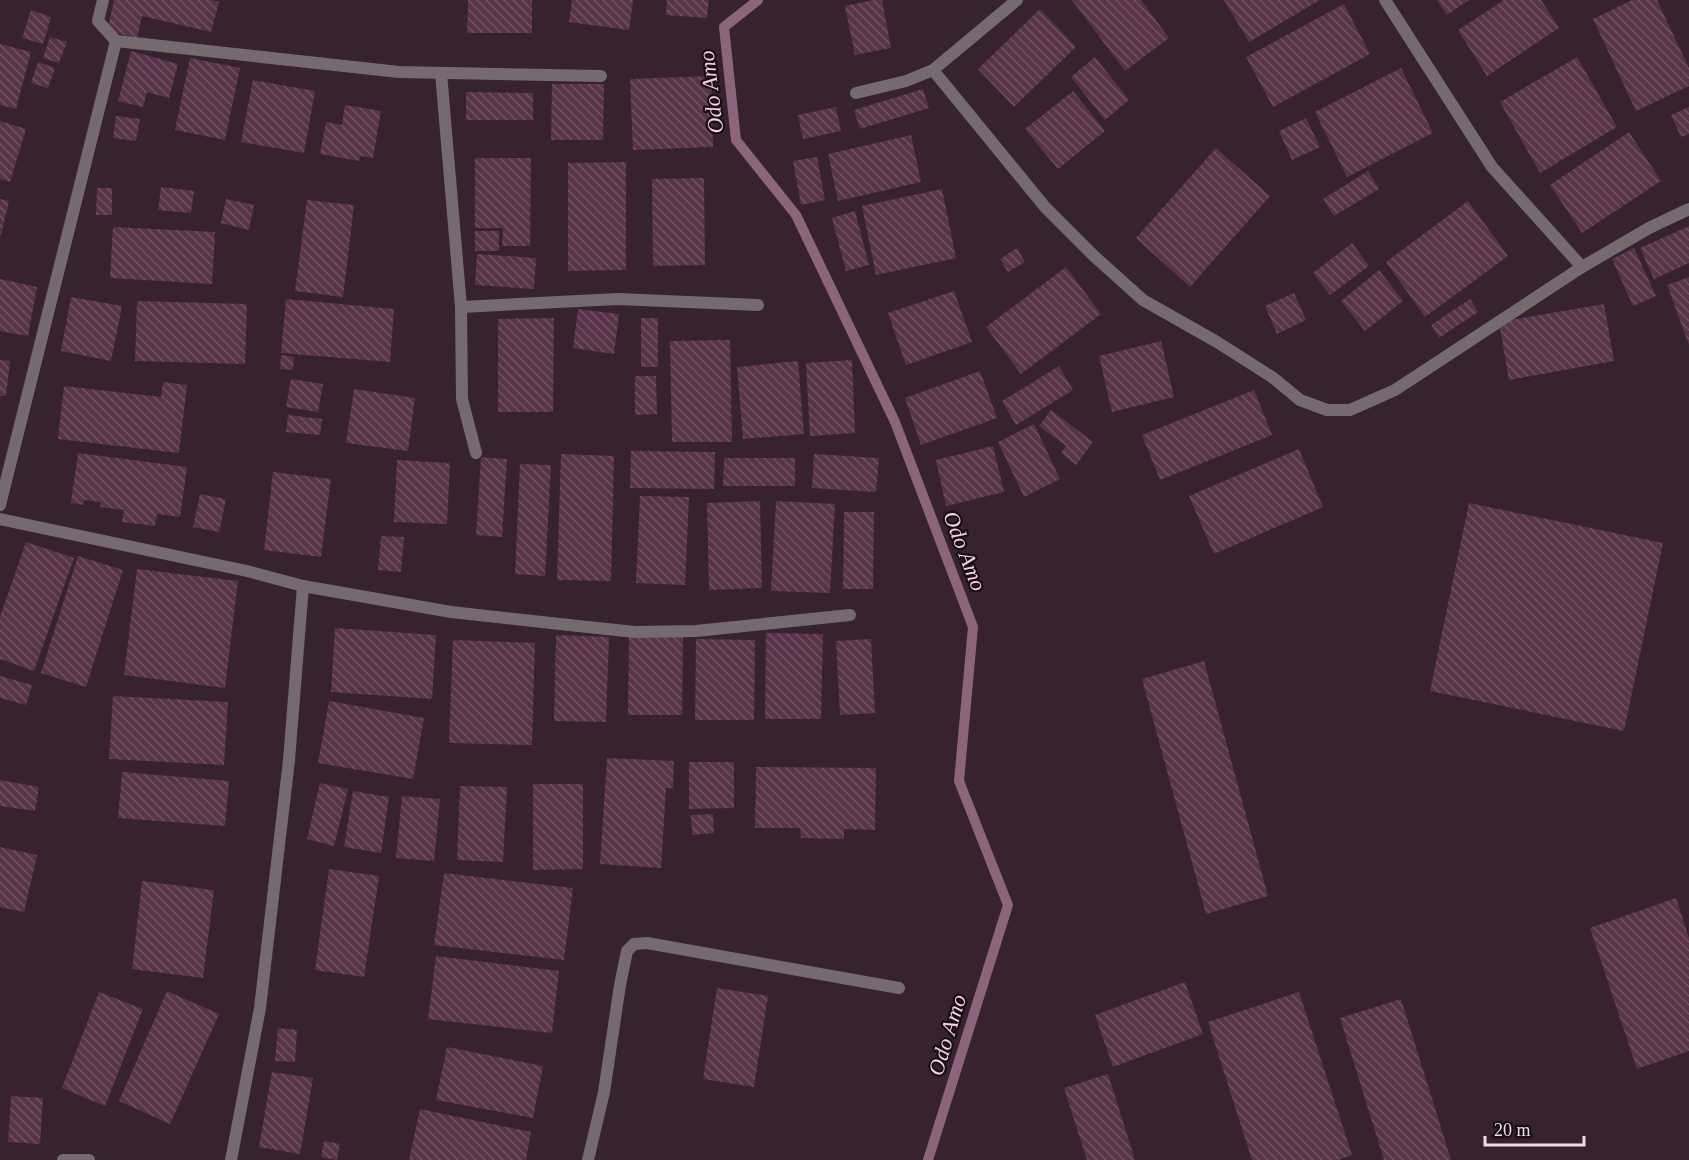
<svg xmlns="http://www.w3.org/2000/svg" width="1689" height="1160" viewBox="0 0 1689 1160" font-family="Georgia,serif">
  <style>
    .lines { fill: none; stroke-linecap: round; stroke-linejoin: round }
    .stream { stroke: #8c647c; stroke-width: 10 }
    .building { fill: url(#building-back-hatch) }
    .street { stroke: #746a70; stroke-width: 12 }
    .labels { text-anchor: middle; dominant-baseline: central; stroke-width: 4.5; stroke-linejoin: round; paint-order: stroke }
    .water-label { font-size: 22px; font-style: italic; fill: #f7cee6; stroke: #180f15 }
  </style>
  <defs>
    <pattern id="building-back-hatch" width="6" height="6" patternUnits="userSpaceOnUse" patternTransform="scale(1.5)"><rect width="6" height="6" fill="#58334a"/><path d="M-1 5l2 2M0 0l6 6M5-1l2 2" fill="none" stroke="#705064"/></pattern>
  </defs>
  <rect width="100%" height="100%" fill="#36232f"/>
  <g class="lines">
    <polyline class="stream" points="758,0 724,27 736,140 796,215 895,422 973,627 959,781 1008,905 928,1160"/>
  </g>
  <g class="building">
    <polygon points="114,0 211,0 219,2 211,32 142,16 137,38 107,31"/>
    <polygon points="468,0 532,0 532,33 467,33"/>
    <polygon points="572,0 633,0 629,30 569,22"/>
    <polygon points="667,0 709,0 707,18 666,15"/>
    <polygon points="874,0 882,0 891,48 855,55 845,6"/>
    <polygon points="1072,0 1141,0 1169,38 1125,71"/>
    <polygon points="1224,0 1320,0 1249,42"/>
    <polygon points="1437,0 1469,0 1447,15"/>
    <polygon points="1504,0 1541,0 1559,28 1487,76 1458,30"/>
    <polygon points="1632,0 1657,0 1689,68 1689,86 1636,111 1593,19"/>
    <polygon points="1344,4 1370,54 1273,107 1246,57"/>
    <polygon points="1040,9 1076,47 1014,107 978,69"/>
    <polygon points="31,10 51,17 43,44 22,38"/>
    <polygon points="50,37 67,42 59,63 43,58"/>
    <polygon points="0,44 31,52 16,109 0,105"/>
    <polygon points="131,51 178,64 169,98 147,92 143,107 118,101"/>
    <polygon points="1095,57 1129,100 1105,120 1071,77"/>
    <polygon points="1577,57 1617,127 1540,173 1500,102"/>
    <polygon points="190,58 240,68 225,140 175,130"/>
    <polygon points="38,62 55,68 48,88 31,83"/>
    <polygon points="1401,68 1433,133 1347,177 1315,112"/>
    <polygon points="711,76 713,147 633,150 630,79"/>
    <polygon points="253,80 315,91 304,153 241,142"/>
    <polygon points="552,84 604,84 603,140 551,140"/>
    <polygon points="923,89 929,108 860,129 854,110"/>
    <polygon points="1073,91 1105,131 1058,169 1025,129"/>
    <polygon points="466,92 533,93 533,120 466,120"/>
    <polygon points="345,105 381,111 373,158 360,156 359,161 320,154 326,122 342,125"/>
    <polygon points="836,107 841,131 803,139 798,115"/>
    <polygon points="1689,107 1689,134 1681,137 1671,115"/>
    <polygon points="116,116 140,119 136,141 113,138"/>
    <polygon points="1306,118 1320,147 1292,160 1279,131"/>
    <polygon points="0,121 26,129 10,182 0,179"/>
    <polygon points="1629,132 1661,181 1582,233 1550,185"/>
    <polygon points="911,135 921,182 838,201 828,154"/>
    <polygon points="1216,148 1270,196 1190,287 1136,238"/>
    <polygon points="817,157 825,200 801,205 793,161"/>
    <polygon points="475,158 531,158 530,246 502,246 503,228 475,228"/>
    <polygon points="626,162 626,270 568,271 568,163"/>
    <polygon points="1368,171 1379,189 1334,216 1323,199"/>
    <polygon points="704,178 705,265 653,266 652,179"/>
    <polygon points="161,187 194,191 191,213 158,210"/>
    <polygon points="97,188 112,188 112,215 96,215"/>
    <polygon points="942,189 956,258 876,275 862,206"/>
    <polygon points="0,199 9,201 1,235 0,234"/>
    <polygon points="226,199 254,205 249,230 221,223"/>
    <polygon points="307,200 354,205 343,297 295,291"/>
    <polygon points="1468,201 1508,256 1425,317 1386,262"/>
    <polygon points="855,211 869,265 846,271 832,218"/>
    <polygon points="1689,226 1689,263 1654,279 1640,248"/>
    <polygon points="113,227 215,232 212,284 110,278"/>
    <rect x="475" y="231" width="24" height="20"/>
    <polygon points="1352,243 1369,266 1330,295 1313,273"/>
    <polygon points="1017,248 1025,262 1008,272 1000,259"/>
    <polygon points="1634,248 1656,296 1633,306 1612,259"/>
    <polygon points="477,254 536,258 534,289 475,285"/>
    <polygon points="1066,267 1101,314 1021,374 986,327"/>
    <polygon points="1379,270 1403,301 1365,331 1341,301"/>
    <polygon points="1689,277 1689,345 1667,285"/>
    <polygon points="0,279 37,287 28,336 0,331"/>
    <polygon points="954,291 972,342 906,365 888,313"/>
    <polygon points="1294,293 1306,320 1277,334 1265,306"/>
    <polygon points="71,297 122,306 111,361 61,351"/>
    <polygon points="286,299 394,309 390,362 281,353"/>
    <polygon points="1470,299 1478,312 1439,338 1431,325"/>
    <polygon points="137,301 247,304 245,364 135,361"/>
    <polygon points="1604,304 1614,361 1509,380 1499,322"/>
    <polygon points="578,309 619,314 614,354 573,348"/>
    <polygon points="554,318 553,412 498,412 498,319"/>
    <rect x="641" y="318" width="17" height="49"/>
    <polygon points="730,340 732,442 672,442 670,341"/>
    <polygon points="1161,341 1174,397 1112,412 1099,356"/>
    <polygon points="281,355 294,357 293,370 280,369"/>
    <polygon points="0,360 10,361 6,396 0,396"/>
    <polygon points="852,360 855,433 810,436 806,363"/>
    <polygon points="798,361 804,434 743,439 737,367"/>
    <polygon points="1059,366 1073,390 1016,425 1002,401"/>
    <polygon points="980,371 997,418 921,445 905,398"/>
    <polygon points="635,376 656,376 657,414 635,415"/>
    <polygon points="291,379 323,384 318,412 286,407"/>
    <polygon points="163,382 187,385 179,453 58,439 64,386 161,397"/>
    <polygon points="354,389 415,398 408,451 346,443"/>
    <polygon points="1254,390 1272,435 1160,480 1142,435"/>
    <polygon points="1051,410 1093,442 1076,465 1061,453 1066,446 1039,426"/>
    <polygon points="288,415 322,419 320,435 286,432"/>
    <polygon points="1034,424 1060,479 1024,497 998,442"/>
    <polygon points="993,446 1004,492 946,506 936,460"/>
    <polygon points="1299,449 1323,507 1214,554 1189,496"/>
    <polygon points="631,451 715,452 714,489 630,488"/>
    <polygon points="78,453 187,467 180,517 157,514 155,526 122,522 124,510 100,507 101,502 84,500 84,505 71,503"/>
    <polygon points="561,454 614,456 611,581 557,580"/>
    <polygon points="814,454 879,458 876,492 812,488"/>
    <polygon points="481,457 507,459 502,537 476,535"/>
    <polygon points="724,458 795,458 795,486 723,486"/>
    <polygon points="397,460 450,463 447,524 394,522"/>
    <polygon points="520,464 551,465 545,576 515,574"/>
    <polygon points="273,472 331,479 321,557 264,550"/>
    <polygon points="200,494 226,499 219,532 193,527"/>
    <polygon points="640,496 689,497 685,585 636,583"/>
    <polygon points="760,501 762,588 709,590 707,503"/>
    <polygon points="776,501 835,504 830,593 771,591"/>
    <polygon points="1469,503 1663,543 1624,731 1430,691"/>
    <polygon points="844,512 874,512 873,589 843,589"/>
    <polygon points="381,536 404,537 401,572 378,570"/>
    <polygon points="26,542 74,558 34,671 0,659 0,617"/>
    <polygon points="78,556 123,570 86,687 41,673"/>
    <polygon points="137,569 238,581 225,688 124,675"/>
    <polygon points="335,628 436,635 432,699 331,692"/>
    <polygon points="766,633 823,634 821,719 765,719"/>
    <polygon points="556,635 609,637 606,722 554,721"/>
    <polygon points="629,636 683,636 682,715 628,715"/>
    <polygon points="696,639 755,640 754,720 695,720"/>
    <polygon points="871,639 875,713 840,715 836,641"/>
    <polygon points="453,640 535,643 532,745 449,743"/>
    <polygon points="1204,661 1268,896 1206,914 1142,679"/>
    <polygon points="0,676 32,685 26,705 0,698"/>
    <polygon points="113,696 228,702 224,765 109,759"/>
    <polygon points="329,701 424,718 413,779 318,763"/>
    <polygon points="607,758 674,761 673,788 666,788 661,868 600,864"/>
    <polygon points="689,762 734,762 734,808 689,809"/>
    <polygon points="756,767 876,768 875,830 844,829 844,839 801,838 800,828 755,828"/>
    <polygon points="122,772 229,781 225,826 118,818"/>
    <polygon points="0,780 39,787 35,811 0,806"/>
    <polygon points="320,783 348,789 334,846 307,839"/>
    <polygon points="533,784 583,784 583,869 533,870"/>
    <polygon points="460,786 507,787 503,862 457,860"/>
    <polygon points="353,791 389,797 381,853 344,847"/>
    <polygon points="402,796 440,799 434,861 396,858"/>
    <polygon points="713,814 714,833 692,835 691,815"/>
    <polygon points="0,847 37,855 24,912 0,907"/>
    <polygon points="329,869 379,876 364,977 315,970"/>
    <polygon points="444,873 573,888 564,960 434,945"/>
    <polygon points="142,881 214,890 203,978 132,969"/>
    <polygon points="1676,898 1689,938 1689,1051 1637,1069 1590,928"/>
    <polygon points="436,956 559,971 552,1033 428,1019"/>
    <polygon points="1185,982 1203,1034 1113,1067 1095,1015"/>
    <polygon points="717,988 768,996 754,1087 703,1079"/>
    <polygon points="167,991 219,1014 170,1124 119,1101"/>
    <polygon points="99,992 143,1009 105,1106 62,1088"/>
    <polygon points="1299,992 1352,1155 1338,1160 1252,1160 1208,1022"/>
    <polygon points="1401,999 1451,1160 1384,1160 1340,1018"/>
    <polygon points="278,1028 297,1030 295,1062 275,1061"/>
    <polygon points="447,1047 543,1066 533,1118 436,1100"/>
    <polygon points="272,1072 313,1078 300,1154 259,1147"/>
    <polygon points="1108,1074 1135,1160 1087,1160 1064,1088"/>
    <polygon points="11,1096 43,1098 40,1144 8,1142"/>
    <polygon points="420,1109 531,1132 526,1160 409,1160"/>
    <polygon points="324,1141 340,1144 337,1160 321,1157"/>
  </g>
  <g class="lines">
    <g class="street">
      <polyline points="1385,0 1492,167 1582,267"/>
      <polyline points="116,41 399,72 601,76"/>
      <polyline points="933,70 1045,207 1094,256 1143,300 1217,342 1272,377 1300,400 1327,410 1350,410 1395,390 1582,267 1649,228 1689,209"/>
      <polyline points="441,73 461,307 462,399 476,453"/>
      <polyline points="856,93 906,81 933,70 1017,0"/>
      <polyline points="461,307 618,299 758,305"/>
      <polyline points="0,505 116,41 98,21 103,0"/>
      <polyline points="0,519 247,571 303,586 451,612 578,626 635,632 696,631 850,615"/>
      <polyline points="63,1160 89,1160"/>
      <polyline points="231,1160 260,1008 289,760 303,586"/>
      <polyline points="588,1160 604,1092 620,985 627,951 634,944 647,943 899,988"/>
    </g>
  </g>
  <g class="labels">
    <g class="water-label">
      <text transform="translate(711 92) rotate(-97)">Odo Amo</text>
      <text transform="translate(965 551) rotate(69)">Odo Amo</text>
      <text transform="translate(947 1035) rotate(-73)">Odo Amo</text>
    </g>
  </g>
  <path d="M1485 1136v9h99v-9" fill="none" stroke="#ebdde5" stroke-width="3"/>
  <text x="1494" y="1136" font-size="18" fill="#ebdde5" stroke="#180f15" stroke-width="4.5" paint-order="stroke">20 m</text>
</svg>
